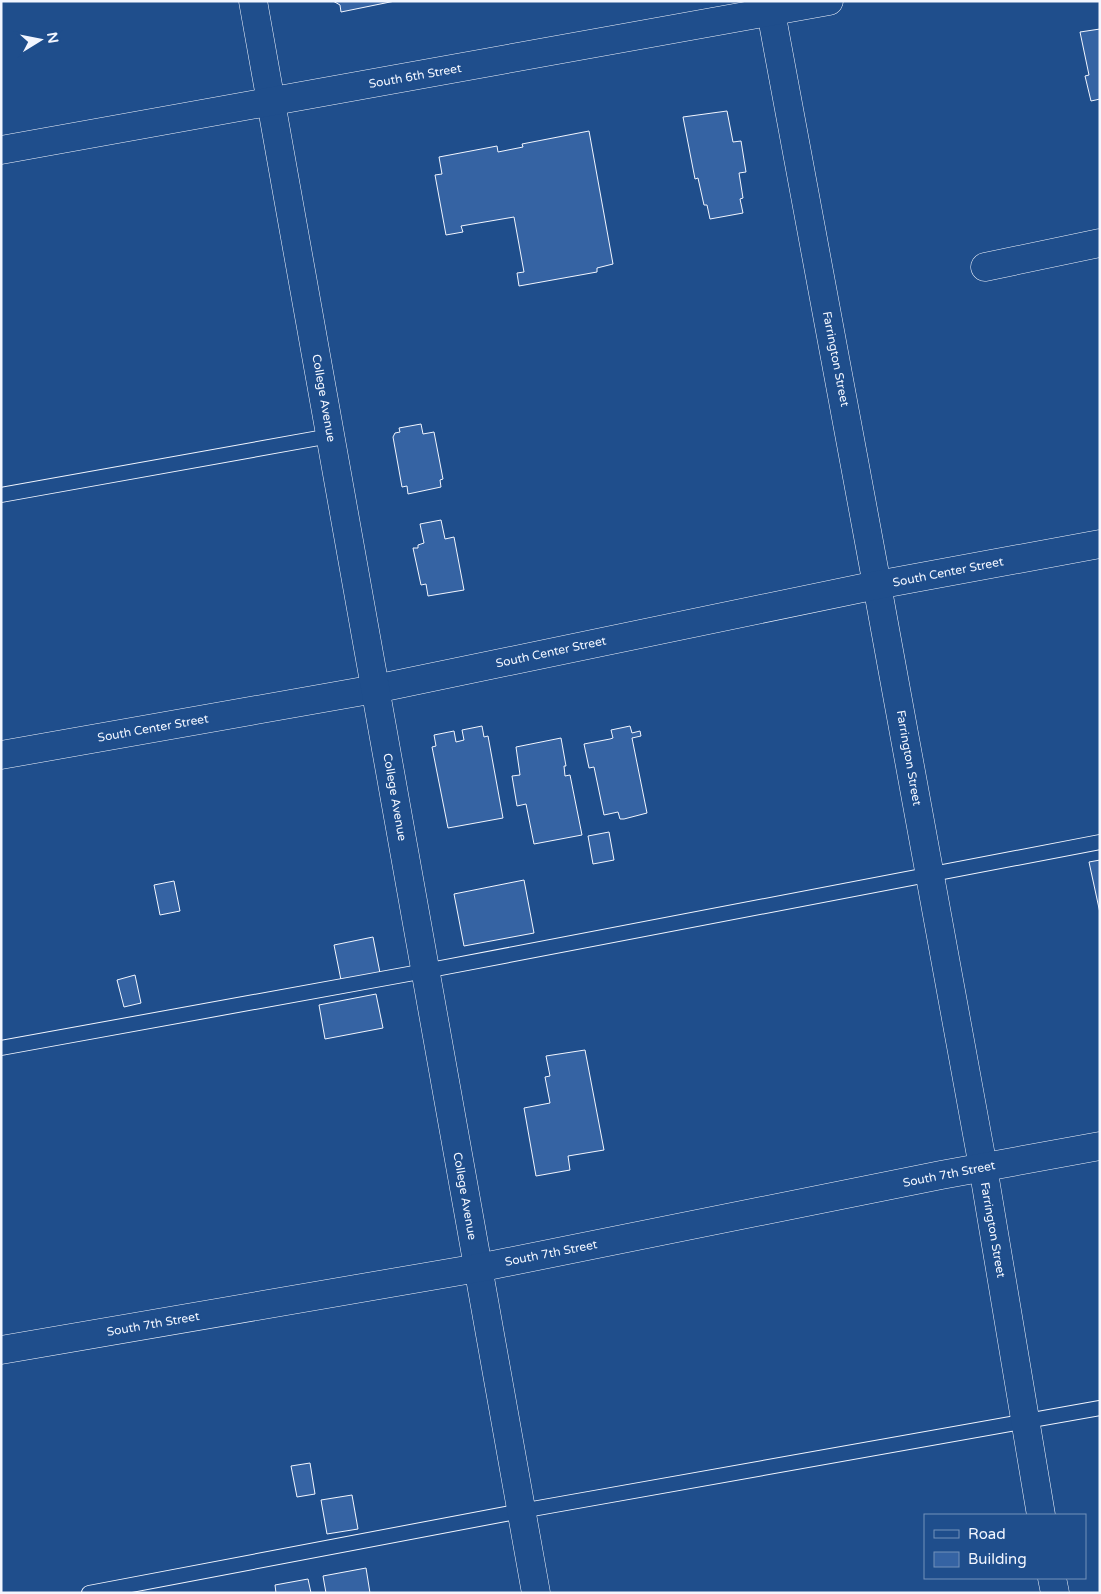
<svg xmlns="http://www.w3.org/2000/svg" width="1101" height="1594" viewBox="0 0 1101 1594" font-family="'Varela Round',sans-serif">
  <style>
    .building { fill: #3563a3; stroke: #f2f6ff }
    .lines { fill: none; stroke-linecap: round; stroke-linejoin: round }
    .service-casing { stroke: #f2f6ff; stroke-width: 16 }
    .minor-casing { stroke: #f2f6ff; stroke-width: 29 }
    .tertiary-casing { stroke: #f2f6ff; stroke-width: 29 }
    .secondary-casing { stroke: #f2f6ff; stroke-width: 29 }
    .service { stroke: #1f4e8c; stroke-width: 14 }
    .minor { stroke: #1f4e8c; stroke-width: 28 }
    .tertiary { stroke: #1f4e8c; stroke-width: 28 }
    .secondary { stroke: #1f4e8c; stroke-width: 28 }
    .labels { text-anchor: middle; dominant-baseline: central; stroke-width: 4; stroke-linejoin: round; paint-order: stroke }
    .street-label { font-size: 12px; fill: #f2f6ff; stroke: #1f4e8c }
  </style>
  <rect width="100%" height="100%" fill="#1f4e8c"/>
  <g class="building">
    <polygon points="333,1 395,1 341,12 340,5"/>
    <polygon points="1100,29 1100,99 1091,101 1085,76 1089,75 1080,32"/>
    <polygon points="727,111 733,142 741,141 746,172 739,173 743,198 740,199 743,213 710,219 707,205 704,205 698,178 695,179 683,117"/>
    <polygon points="589,131 613,264 597,268 597,272 519,286 517,273 524,272 514,217 461,226 463,232 446,235 435,175 442,174 439,157 497,146 498,152 523,147 522,144"/>
    <polygon points="421,424 423,434 434,432 443,479 440,480 441,487 408,494 407,486 402,487 393,437 395,433 400,432 399,428"/>
    <polygon points="441,520 445,539 454,537 464,590 428,596 426,584 421,585 413,548 418,548 418,545 424,543 420,524"/>
    <polygon points="482,726 484,737 488,736 503,818 448,828 432,747 436,746 434,735 454,731 456,742 464,740 462,730"/>
    <polygon points="630,726 632,733 640,731 641,736 632,738 647,813 624,819 620,819 618,812 604,815 594,767 589,768 584,744 610,739 613,738 611,730"/>
    <polygon points="561,738 566,766 564,766 565,776 570,775 582,835 534,844 526,804 517,806 512,776 520,775 516,747"/>
    <polygon points="609,832 614,860 593,864 588,836"/>
    <polygon points="1100,860 1100,913 1089,862"/>
    <polygon points="524,880 534,933 464,946 454,894"/>
    <polygon points="174,881 180,911 160,915 154,885"/>
    <polygon points="373,937 380,973 341,980 334,945"/>
    <polygon points="135,975 141,1003 124,1007 117,980"/>
    <polygon points="376,994 383,1028 325,1039 319,1005"/>
    <polygon points="585,1050 604,1150 568,1156 570,1170 536,1176 524,1108 550,1103 545,1077 550,1076 546,1056"/>
    <polygon points="310,1463 315,1494 297,1497 291,1466"/>
    <polygon points="352,1495 358,1529 327,1534 321,1500"/>
    <polygon points="366,1568 370,1593 326,1593 323,1576"/>
    <polygon points="308,1579 311,1593 276,1593 275,1585"/>
  </g>
  <g class="lines">
    <g class="service-casing">
      <g id="service">
        <polyline points="1,495 330,436"/>
        <polyline points="1,1048 425,971 1100,842"/>
        <polyline points="89,1593 521,1511 1100,1408"/>
      </g>
    </g>
    <g class="minor-casing">
      <g id="minor">
        <polyline points="769,1 877,585 983,1167 1041,1515"/>
        <polyline points="985,267 1100,243"/>
        <polyline points="1,755 375,689 877,585 1100,544"/>
        <polyline points="1052,1578 1055,1593"/>
      </g>
    </g>
    <g class="tertiary-casing">
      <g id="tertiary">
        <polyline points="253,1 536,1593"/>
        <polyline points="1,150 829,1"/>
      </g>
    </g>
    <g class="secondary-casing">
      <polyline id="secondary" points="1,1350 478,1268 941,1175 1100,1146"/>
    </g>
    <use href="#service" class="service"/>
    <use href="#minor" class="minor"/>
    <use href="#tertiary" class="tertiary"/>
    <use href="#secondary" class="secondary"/>
  </g>
  <g class="labels">
    <g class="street-label">
      <text transform="translate(415 76) rotate(-10)">South 6th Street</text>
      <text transform="translate(836 359) rotate(79)">Farrington Street</text>
      <text transform="translate(324 398) rotate(80)">College Avenue</text>
      <text transform="translate(948 572) rotate(-11)">South Center Street</text>
      <text transform="translate(551 652) rotate(-12)">South Center Street</text>
      <text transform="translate(153 728) rotate(-10)">South Center Street</text>
      <text transform="translate(909 758) rotate(80)">Farrington Street</text>
      <text transform="translate(395 797) rotate(80)">College Avenue</text>
      <text transform="translate(949 1174) rotate(-11)">South 7th Street</text>
      <text transform="translate(465 1196) rotate(80)">College Avenue</text>
      <text transform="translate(993 1230) rotate(80)">Farrington Street</text>
      <text transform="translate(551 1253) rotate(-11)">South 7th Street</text>
      <text transform="translate(153 1324) rotate(-10)">South 7th Street</text>
    </g>
  </g>
  <rect width="1101" height="1594" fill="none" stroke="#f2f6ff" stroke-width="5"/>
  <rect x="924" y="1514" width="162" height="65" fill="#1f4e8c" stroke="#7391ba"/>
  <rect x="934" y="1530" width="25" height="8" fill="#1f4e8c" stroke="#7391ba"/>
  <text x="968" y="1539" font-size="15" fill="#f2f6ff">Road</text>
  <rect x="934" y="1552" width="25" height="15" fill="#3563a3" stroke="#7391ba"/>
  <text x="968" y="1564" font-size="15" fill="#f2f6ff">Building</text>
  <g transform="translate(40 40) rotate(80)" stroke="#1f4e8c" stroke-width="4" paint-order="stroke">
  <path d="M0-4L9 19L0 12L-9 19Z" fill="#f2f6ff"/>
  <text y="-8" font-size="14" font-weight="bold" text-anchor="middle" fill="#f2f6ff">N</text>
  </g>
</svg>
